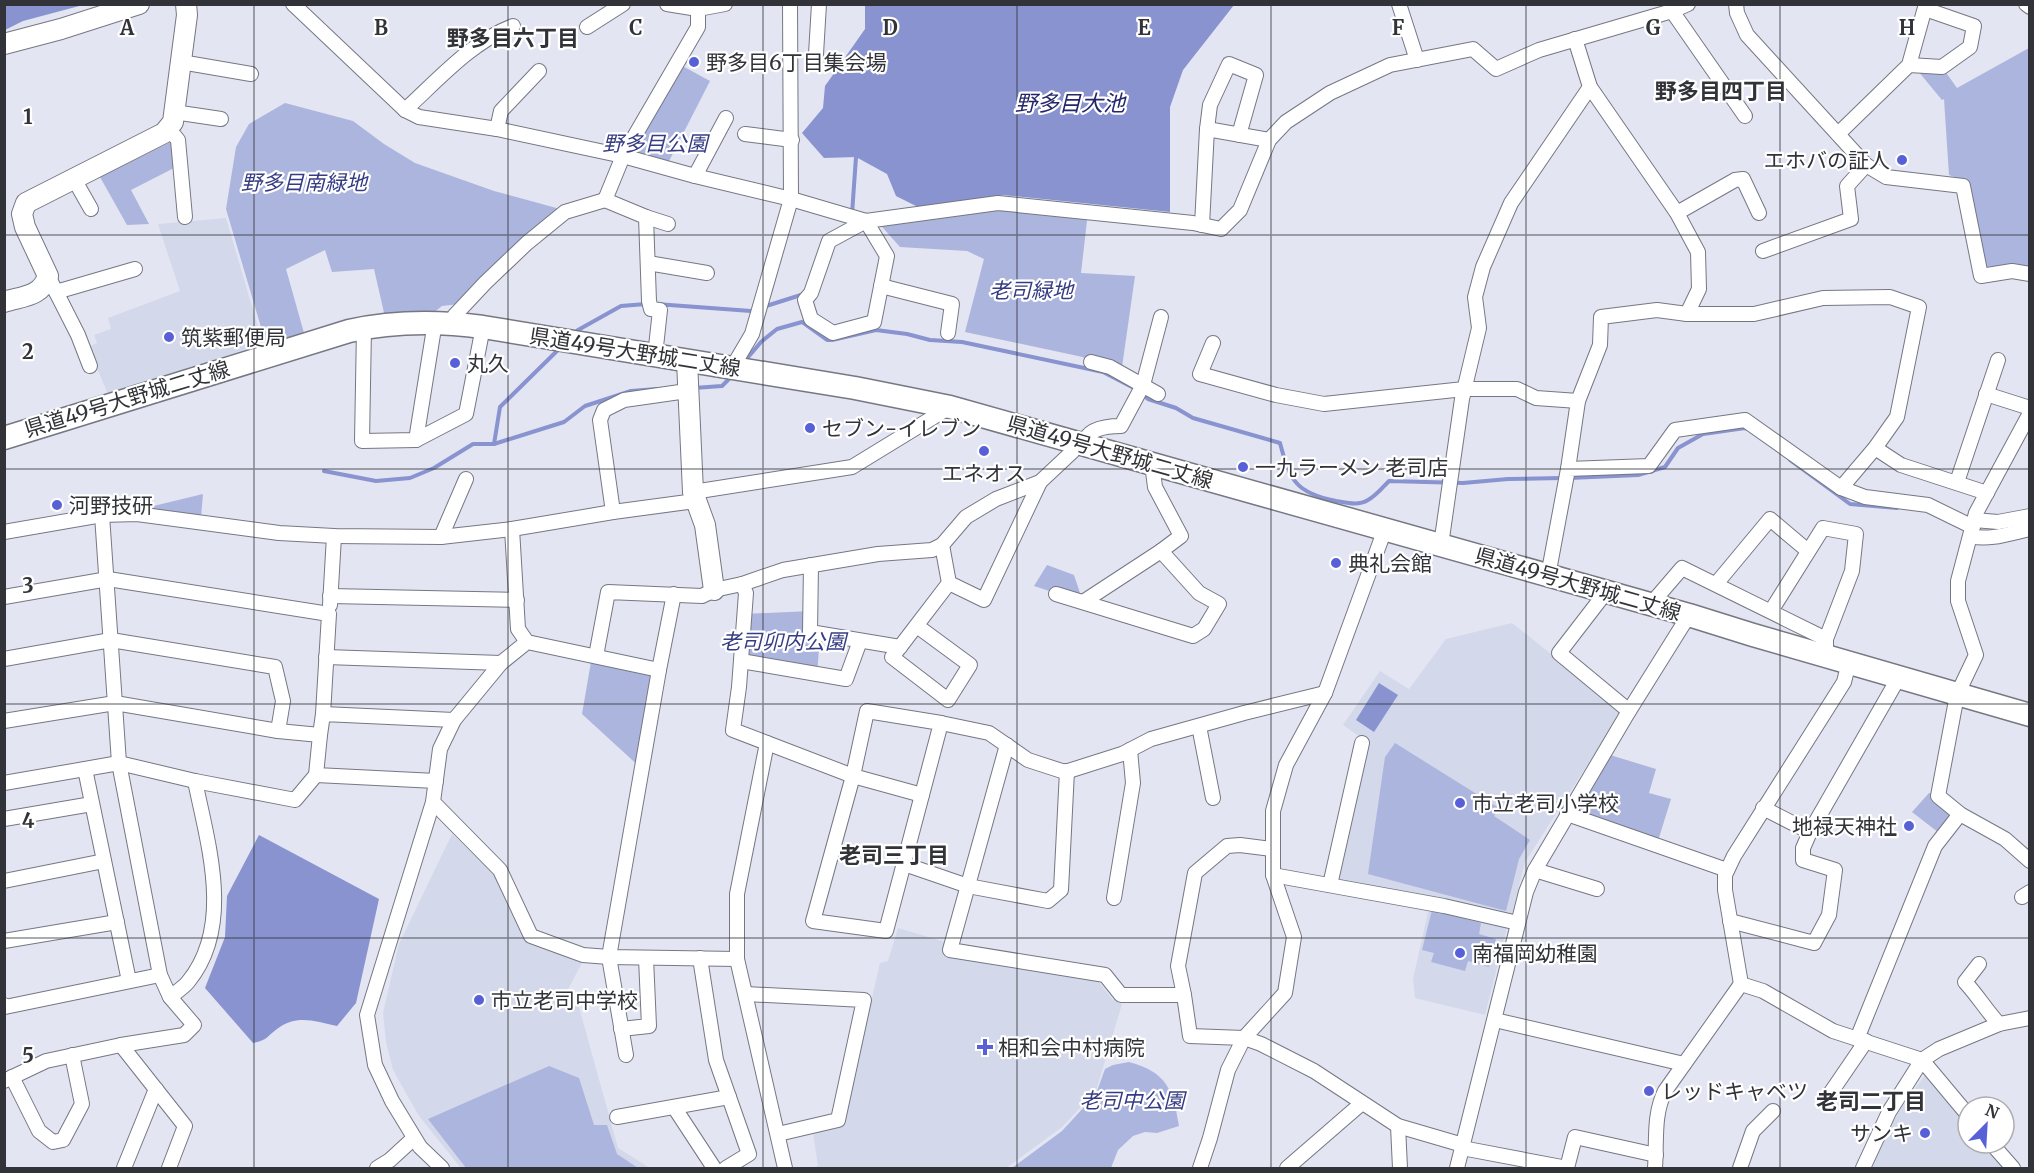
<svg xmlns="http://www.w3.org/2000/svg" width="2034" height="1173" viewBox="0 0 2034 1173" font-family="Merriweather,'Noto Sans JP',serif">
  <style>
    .built { fill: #d3d8ea }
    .green { fill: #acb5dd }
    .water { fill: #8893d0 }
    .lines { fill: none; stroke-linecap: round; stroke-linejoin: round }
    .stream { stroke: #8893d0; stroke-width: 4 }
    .street-casing { stroke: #757883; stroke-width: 16 }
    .secondary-casing { stroke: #757883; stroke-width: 22 }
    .primary-casing { stroke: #757883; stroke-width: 25 }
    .street { stroke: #fff; stroke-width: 14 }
    .secondary { stroke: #fff; stroke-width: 20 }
    .primary { stroke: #fff; stroke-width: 22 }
    .grid { fill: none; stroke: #323338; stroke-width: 1.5; stroke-opacity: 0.55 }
    .poi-dot { fill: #5760d7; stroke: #fff; stroke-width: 2 }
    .labels { text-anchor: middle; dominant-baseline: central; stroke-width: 4.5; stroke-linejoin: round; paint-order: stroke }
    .poi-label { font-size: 21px; fill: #323338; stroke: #fff; text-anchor: start }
    .park-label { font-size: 21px; font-style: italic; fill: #363c84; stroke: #fff }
    .street-label { font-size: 21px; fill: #323338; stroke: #fff }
    .neighbourhood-label { font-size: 22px; font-weight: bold; fill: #323338; stroke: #fff }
    .water-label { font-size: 22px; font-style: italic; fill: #24266c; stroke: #fff }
    .grid-label { font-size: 20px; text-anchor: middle; font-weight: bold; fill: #323338; stroke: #fff; stroke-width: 4.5; stroke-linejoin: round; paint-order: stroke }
  </style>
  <rect width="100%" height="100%" fill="#e3e5f2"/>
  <g class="built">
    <polygon points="226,218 263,344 108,394 88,347 97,343 94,335 111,329 108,318 180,291 158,224"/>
    <polygon points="1512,623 1622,711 1525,862 1511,917 1339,881 1369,743 1343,725 1380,671 1409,689 1446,639"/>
    <polygon points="452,834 496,876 529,940 583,961 566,993 579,1007 618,1148 650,1168 461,1168 419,1116 393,1070 386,1042 383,1013 399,944"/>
    <polygon points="1429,908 1507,928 1485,1015 1415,998 1413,979"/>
    <polygon points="898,928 945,942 943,956 1098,981 1112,999 1122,1004 1096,1091 1062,1127 1006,1168 812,1168 818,1166 813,1132 843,1124 880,963 888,961"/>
    <polygon points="1926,1074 1968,1123 1968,1143 1985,1143 2006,1168 1867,1168 1878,1144 1913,1091"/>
  </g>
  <g class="green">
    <polygon points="2029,48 2029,269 2012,265 1983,267 1968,182 1949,175 1944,99 1942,100 1913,65 1942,67 1957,88"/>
    <polygon points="677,63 710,81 666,167 623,156"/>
    <polygon points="285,103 353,121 384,144 415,163 494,191 560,209 459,304 442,306 433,313 385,317 374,269 332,272 325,250 286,269 304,333 266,344 226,209 236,147 249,124"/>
    <polygon points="171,142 176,167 131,190 149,224 127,225 100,177"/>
    <polygon points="998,203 1088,212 1081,273 1135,276 1122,367 1078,356 965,332 984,259 967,251 900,247 876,220"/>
    <polygon points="203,494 201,517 137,510"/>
    <polygon points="1047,565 1074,575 1083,602 1034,586"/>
    <polygon points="811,611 820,634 817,676 741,661 744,614"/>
    <polygon points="592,656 659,670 642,769 582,714"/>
    <polygon points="1395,743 1499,808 1494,816 1530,840 1519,859 1506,911 1368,874 1385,757"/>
    <polygon points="1610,755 1656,769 1649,793 1671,799 1657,844 1577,814"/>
    <polygon points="1929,793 1938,796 1960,814 1943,836 1912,812"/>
    <polygon points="1432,910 1481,923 1479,934 1496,939 1489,967 1468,961 1465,971 1431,962 1434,953 1422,950"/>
    <path d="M1129,1062c38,10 44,28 50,64l-22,7 -12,-1 -12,4 -15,14 -7,18h-99l50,-37 34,-37 9,-25 8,-4z"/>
    <polygon points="549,1066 579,1078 594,1125 607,1125 617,1154 638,1168 466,1168 428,1119"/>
  </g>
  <g class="water">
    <polygon points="5,4 83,4 83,5 23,21 5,30"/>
    <polygon points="865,5 1234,5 1183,70 1170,107 1170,212 1003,195 918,207 896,196 887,174 856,157 824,158 802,133 823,108 825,86 865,29"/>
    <polygon points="1379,683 1398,695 1374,732 1356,720"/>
    <path d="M259,835l120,64 -23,104 -19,23c-22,-5 -41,-12 -60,3 -11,8 -9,11 -24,14l-48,-55 20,-51 2,-41z"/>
  </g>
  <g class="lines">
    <g class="stream">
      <polyline points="852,214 856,157"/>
      <polyline points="656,304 751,311 756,310"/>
      <polyline points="763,307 804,294"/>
      <polyline points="574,334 578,330 621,306 646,304"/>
      <polyline points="744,362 761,342 777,329 802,322 827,340 832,340 876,330 907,334 930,340 962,342 1103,372 1132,387"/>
      <polyline points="694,388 722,386 733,375"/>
      <path d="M1143,395l5,4 28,9 17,10 87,25c10,38 16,50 56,58 12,2 22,5 32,-1 8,-4 15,-13 21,-19l74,2 45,-4 54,-1"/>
      <polyline points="494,444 500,407 560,348"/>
      <polyline points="1790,460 1850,504 1897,508"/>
      <polyline points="324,471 376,481 410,478 434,468 473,444 494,444 564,422 585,406 631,391 657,389"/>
      <polyline points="1569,478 1638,475 1665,467 1678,448 1703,434 1745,428 1747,429"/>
    </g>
    <g class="street-casing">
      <g id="street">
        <polyline points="293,4 405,110 419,117 497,129 623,156 695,176 791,199 866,221 887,256 874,322 833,333 811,319 805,300 811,293 829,241 866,221 998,203 1193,223 1221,229 1240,210 1269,140 1286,122 1330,93 1390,65 1473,49 1496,69 1539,50 1672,11 1688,4"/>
        <polyline points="667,4 698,9 725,4"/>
        <polyline points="1399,4 1417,60"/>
        <polyline points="1736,4 1737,13 1747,35 1866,165 1886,177 1963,186 1981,276 2012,271 2030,274"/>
        <polyline points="2026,4 2030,7"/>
        <polyline points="1672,11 1745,116"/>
        <polyline points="587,27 623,4"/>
        <polyline points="816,54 819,4"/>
        <polyline points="181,62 251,74"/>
        <polyline points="1909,65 1942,67 1970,47 1974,26 1925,9"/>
        <path d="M405,110c33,-30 66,-68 108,-84"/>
        <polyline points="174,112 221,119"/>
        <polyline points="168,128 178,140 185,217"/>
        <polyline points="497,129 501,111 539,71"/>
        <polyline points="745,134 792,140"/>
        <polyline points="1838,134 1909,65 1926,4"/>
        <polyline points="1239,135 1256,75 1229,64 1210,105 1207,129 1269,140"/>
        <polyline points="695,176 726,118"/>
        <polyline points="74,179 91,209"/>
        <polyline points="1677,213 1735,180 1743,179 1759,213"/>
        <polyline points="646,217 668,224"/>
        <polyline points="1202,225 1207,129"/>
        <polyline points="1763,251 1851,219 1847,186 1866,165"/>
        <polyline points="648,263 707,273"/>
        <polyline points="48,276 78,335 90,366"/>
        <polyline points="881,286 952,304 948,333"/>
        <polyline points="56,292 135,269"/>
        <polyline points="450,323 455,315 485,283 527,243 565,212 605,200"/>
        <polyline points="364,328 362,441 416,440 466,414 483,327"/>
        <polyline points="1213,343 1200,374 1276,395 1324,404 1464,389 1517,389 1536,398 1578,401"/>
        <polyline points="655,356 660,310 651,309 649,301 646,217 605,200 623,156 698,27 698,9 696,4"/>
        <polyline points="1091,362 1110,367 1158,394"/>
        <polyline points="732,368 752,334 791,199 790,4"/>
        <polyline points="1986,394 2030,408"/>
        <polyline points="2030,413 1976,513 1958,581 1958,601 1976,655 1957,695 1938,796 1960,814 2005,839 2030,861"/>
        <polyline points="416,440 435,322"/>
        <path d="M1084,443c4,-15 24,-17 37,-17l22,-41 18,-68"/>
        <polyline points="1875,448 1901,465 1987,493"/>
        <polyline points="1568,469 1578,401 1600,345 1601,317 1657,310 1687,314"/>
        <polyline points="1957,482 1998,360"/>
        <polyline points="1841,488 1865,497 1928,505 1973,527"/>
        <polyline points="693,492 852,467 950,407"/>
        <polyline points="613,512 600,420 604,410 624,400 687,391"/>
        <polyline points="102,515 119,763 160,975 170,997 194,1025 184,1035 121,1045 185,1126 169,1168"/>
        <polyline points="1974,520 1998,522 2030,516"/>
        <polyline points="512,529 518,629 527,642"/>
        <polyline points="4,532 102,515 137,514 279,533 334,536 441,537 512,529 613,512 695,501"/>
        <path d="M1971,536c18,5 40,-3 59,-7"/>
        <polyline points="441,537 466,479"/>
        <polyline points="942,545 949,583 984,600 1040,482"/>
        <polyline points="1441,545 1462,399 1479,328 1475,297 1483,267 1511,203 1590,87"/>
        <polyline points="811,565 810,632 900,647"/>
        <polyline points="1548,576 1568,469 1649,466 1675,430 1745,420 1841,488 1875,448 1897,417 1919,307 1890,297 1823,298 1754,314 1687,314 1699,289 1698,252 1677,213 1590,87 1575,39"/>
        <polyline points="742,584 746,593 739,687 733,730 767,743"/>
        <polyline points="1716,584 1770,519 1808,551"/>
        <polyline points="1606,592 1559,653 1629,711"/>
        <polyline points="1056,594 1193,636 1204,629 1219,604 1199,593 1161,551 1181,536 1155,487 1152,464"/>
        <polyline points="330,596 517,600"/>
        <polyline points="4,597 108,579 329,614 323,714"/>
        <polyline points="1083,602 1161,551"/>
        <polyline points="1651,604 1682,568 1826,639"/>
        <polyline points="330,605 334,536"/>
        <polyline points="1771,611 1823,528 1856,534 1852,571 1826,639 1826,655"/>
        <polyline points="917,626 970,665 948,700 892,657 900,647 949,583"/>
        <polyline points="596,656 608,592 702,596 714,590 742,584 783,570 878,554 932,550 942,545 966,517 996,499 1040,482 1072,452 1076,441"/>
        <polyline points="326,657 501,663"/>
        <polyline points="4,659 111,640 275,667 283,701 278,731"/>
        <polyline points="741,661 846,679 860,641"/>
        <polyline points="1849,662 1844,682 1734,856 1725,875 1725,890 1741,984 1763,991 1833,1031 1922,1060 1968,1115"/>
        <polygon points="867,711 941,723 886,931 813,921 853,776"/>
        <polyline points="454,720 440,749 433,802 500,870 531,936 583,955 609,957 737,959 785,1168"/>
        <polyline points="4,721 115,703 278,731 320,735 323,714 454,720 501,663 527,642 659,670 674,594"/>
        <polyline points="941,723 989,733 1028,760 1065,772 1122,754 1151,739 1244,713 1325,693"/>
        <polyline points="1199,726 1213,798"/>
        <polyline points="320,735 316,775 436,781"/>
        <polyline points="1007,745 950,950 1105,975 1121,995 1184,995 1190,1036 1244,1038 1261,1044 1314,1071 1398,1126 1463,1145"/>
        <polyline points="85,769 129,981"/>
        <polyline points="4,783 119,763 195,781 295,800 316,775"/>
        <polyline points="433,802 367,1015 375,1065 392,1101 420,1147 442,1168"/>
        <polyline points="1763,808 1810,832 1899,677"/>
        <polyline points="1567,814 1727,870"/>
        <polyline points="4,819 92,804"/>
        <polyline points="904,864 968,886 1048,901 1061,890 1067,771"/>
        <polyline points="1535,870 1597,889"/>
        <polyline points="1273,875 1444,906 1518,923"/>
        <polyline points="4,881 104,861"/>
        <polyline points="1330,885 1362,743"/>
        <polyline points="2022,897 2030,892"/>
        <polyline points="1114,898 1133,783 1130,750"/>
        <polyline points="1730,921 1814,943 1829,915 1835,870 1803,860 1803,848 1810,832"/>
        <polyline points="4,941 117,922"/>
        <polyline points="700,958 716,1060 749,1154 726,1168"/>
        <polyline points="737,959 737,894 767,743 853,776 922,795"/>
        <path d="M1979,964l-14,18c13,14 21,28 34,42"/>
        <polyline points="746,994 864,1000 838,1120 778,1134"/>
        <polyline points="1184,995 1178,966 1195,873 1227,846 1240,845 1272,849"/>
        <path d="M170,997c5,-4 13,-9 18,-15 46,-56 20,-137 7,-201"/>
        <polyline points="4,1005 5,1007 160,975"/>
        <polyline points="1495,1020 1684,1064"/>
        <polyline points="621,1029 649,1026 646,958"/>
        <polyline points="1857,1039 1935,846 1960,814"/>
        <polyline points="626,1055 609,957 659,670"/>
        <polyline points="12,1077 39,1131 53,1142 63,1140 82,1104 72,1055"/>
        <polyline points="4,1081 46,1061 121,1045"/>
        <polyline points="1825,1101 1866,1041"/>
        <polyline points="674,1107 714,1168"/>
        <polyline points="617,1117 729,1097"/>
        <polyline points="1398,1126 1400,1168"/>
        <polyline points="1991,1143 2013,1168"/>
        <polyline points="1462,1148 1567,1168"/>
        <polyline points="124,1168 156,1089"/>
        <polyline points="377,1168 390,1160 414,1138"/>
        <polyline points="1200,1168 1210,1138 1228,1070 1244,1038 1285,993 1294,937 1273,875 1273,811 1286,765 1325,693 1385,529"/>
        <polyline points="1287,1168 1362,1103"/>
        <polyline points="1457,1168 1526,892 1535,870 1629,711 1689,615"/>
        <polyline points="1567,1168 1575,1137 1656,1155"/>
        <path d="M1655,1168c2,-26 -2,-53 10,-77l76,-107"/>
        <polyline points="1740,1168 1753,1131 1773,1111"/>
        <polyline points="1863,1168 1889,1112 1922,1060 1939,1049 1999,1024 2030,1018"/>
      </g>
    </g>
    <g class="secondary-casing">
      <g id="secondary">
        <polyline points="4,44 61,29 139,4"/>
        <path d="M4,302c19,-6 37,-5 44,-26l-23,-49 -3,-13 4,-11 138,-70 9,-11 14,-107 -1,-11"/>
        <polyline points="687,361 693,492 705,525 714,590"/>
      </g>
    </g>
    <g class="primary-casing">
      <path id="primary" d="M4,438l345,-107c45,-10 88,-10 134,-4l372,61 95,19 739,208 64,20 277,80"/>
    </g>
    <use href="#street" class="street"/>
    <use href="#secondary" class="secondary"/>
    <use href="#primary" class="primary"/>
  </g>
  <path class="grid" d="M254,4v1164M508,4v1164M763,4v1164M1017,4v1164M1271,4v1164M1526,4v1164M1780,4v1164M4,235h2026M4,469h2026M4,704h2026M4,938h2026"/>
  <g class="poi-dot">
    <circle cx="694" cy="62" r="6"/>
    <circle cx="1902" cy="160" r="6"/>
    <circle cx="169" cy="337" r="6"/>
    <circle cx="455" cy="363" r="6"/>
    <circle cx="810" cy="428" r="6"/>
    <circle cx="984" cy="451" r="6"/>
    <circle cx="1243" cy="467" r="6"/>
    <circle cx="57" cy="505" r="6"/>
    <circle cx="1336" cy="563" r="6"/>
    <circle cx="1460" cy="803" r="6"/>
    <circle cx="1909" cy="826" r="6"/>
    <circle cx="1460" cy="953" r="6"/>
    <circle cx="479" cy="1000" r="6"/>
    <path d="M982 1038h6v6h6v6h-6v6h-6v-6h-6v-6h6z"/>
    <circle cx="1649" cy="1091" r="6"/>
    <circle cx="1925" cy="1133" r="6"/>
  </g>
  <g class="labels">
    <g class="poi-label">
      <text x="706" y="62">野多目6丁目集会場</text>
      <text x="1890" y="160" text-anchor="end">エホバの証人</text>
      <text x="181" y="337">筑紫郵便局</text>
      <text x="467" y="363">丸久</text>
      <text x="822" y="428">セブン-イレブン</text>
      <text x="1255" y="467">一九ラーメン 老司店</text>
      <text x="984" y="473" text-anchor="middle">エネオス</text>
      <text x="69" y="505">河野技研</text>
      <text x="1348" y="563">典礼会館</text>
      <text x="1472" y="803">市立老司小学校</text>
      <text x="1897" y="826" text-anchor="end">地禄天神社</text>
      <text x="1472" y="953">南福岡幼稚園</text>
      <text x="491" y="1000">市立老司中学校</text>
      <text x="998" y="1047">相和会中村病院</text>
      <text x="1661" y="1091">レッドキャベツ</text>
      <text x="1913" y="1133" text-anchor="end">サンキ</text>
    </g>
    <g class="park-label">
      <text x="655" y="143">野多目公園</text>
      <text x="304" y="182">野多目南緑地</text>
      <text x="1031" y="290">老司緑地</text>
      <text x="783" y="641">老司卯内公園</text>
      <text x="1132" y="1100">老司中公園</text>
    </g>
    <g class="street-label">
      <text transform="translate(635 352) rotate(9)">県道49号大野城二丈線</text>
      <text transform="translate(127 399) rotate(-17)">県道49号大野城二丈線</text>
      <text transform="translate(1110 452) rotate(16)">県道49号大野城二丈線</text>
      <text transform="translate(1578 584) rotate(16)">県道49号大野城二丈線</text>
    </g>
    <g class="neighbourhood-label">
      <text x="513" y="38">野多目六丁目</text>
      <text x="1721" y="91">野多目四丁目</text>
      <text x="894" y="855">老司三丁目</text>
      <text x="1871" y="1101">老司二丁目</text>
    </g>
    <g class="water-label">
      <text x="1070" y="103">野多目大池</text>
    </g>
  </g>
  <g class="grid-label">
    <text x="127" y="35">A</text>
    <text x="381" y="35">B</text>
    <text x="636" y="35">C</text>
    <text x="890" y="35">D</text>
    <text x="1144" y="35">E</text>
    <text x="1398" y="35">F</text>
    <text x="1653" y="35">G</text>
    <text x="1907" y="35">H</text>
    <text x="28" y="124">1</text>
    <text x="28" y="359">2</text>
    <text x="28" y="593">3</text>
    <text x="28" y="828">4</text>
    <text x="28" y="1063">5</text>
  </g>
  <rect width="2034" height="1173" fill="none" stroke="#323338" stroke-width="12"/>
  <g transform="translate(1986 1125) rotate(24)"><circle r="28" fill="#ffffff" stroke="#adadaf" stroke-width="1.5"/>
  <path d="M0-4.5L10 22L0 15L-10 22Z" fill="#5760d7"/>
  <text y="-9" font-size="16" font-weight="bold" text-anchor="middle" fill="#323338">N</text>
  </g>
</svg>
